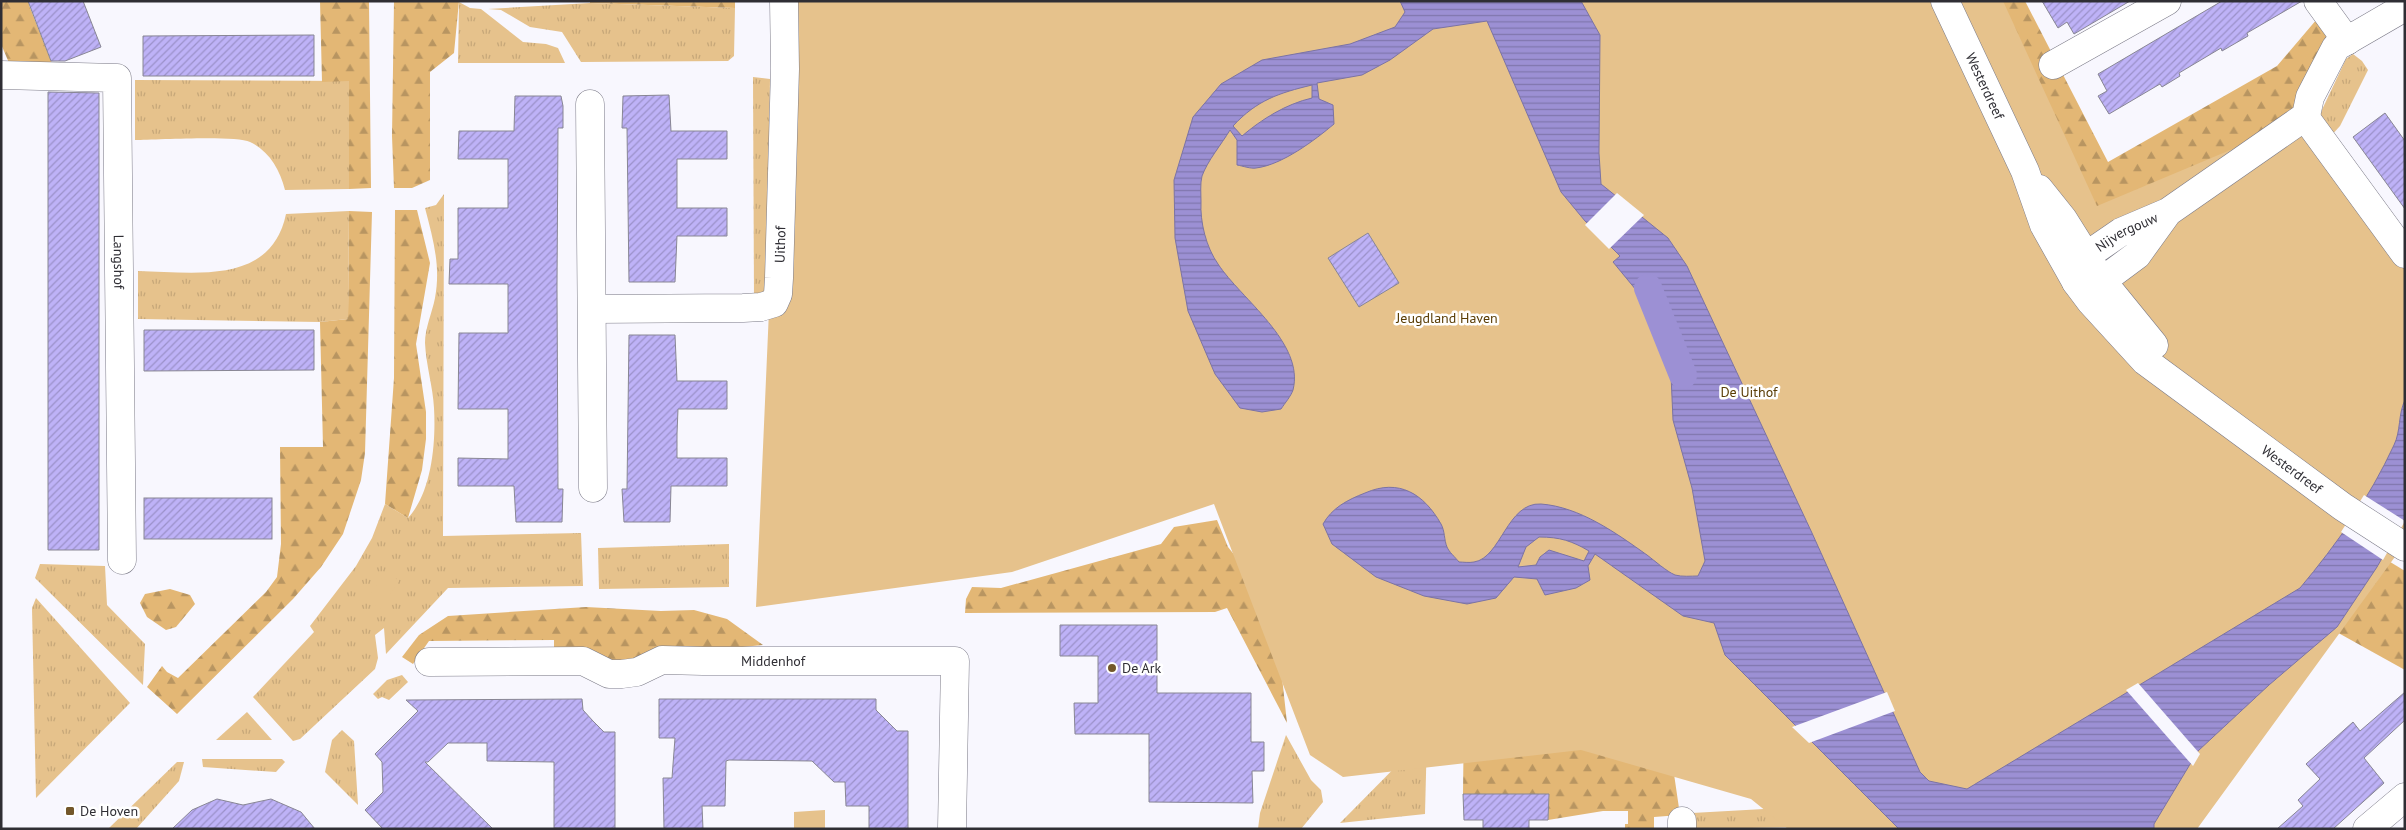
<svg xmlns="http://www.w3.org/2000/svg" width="2406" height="830" viewBox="0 0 2406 830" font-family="'PT Sans',sans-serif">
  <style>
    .grass { fill: url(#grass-tufts) }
    .forest { fill: url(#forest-firs) }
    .green { fill: #e6c28c }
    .water { fill: url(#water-rules); stroke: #7b73a4; fill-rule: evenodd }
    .pier { fill: #f8f7fe }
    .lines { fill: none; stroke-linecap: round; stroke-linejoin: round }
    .canal { stroke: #9c90d4; stroke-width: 28 }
    .building { fill: url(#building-hatch); stroke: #888694 }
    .minor-casing { stroke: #7b7a87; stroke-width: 29 }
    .major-casing { stroke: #7b7a87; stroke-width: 29 }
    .minor { stroke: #fff; stroke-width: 28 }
    .major { stroke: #fff; stroke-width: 28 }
    .poi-dot { fill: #73572a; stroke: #fff; stroke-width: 2 }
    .labels { text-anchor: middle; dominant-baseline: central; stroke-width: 5; stroke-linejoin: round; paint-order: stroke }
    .street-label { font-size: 14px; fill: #2f2e34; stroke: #fff }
    .park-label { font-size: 14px; fill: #5a3d05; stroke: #fff }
    .poi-label { font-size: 14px; fill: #2f2e34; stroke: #fff; text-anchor: start }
  </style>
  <defs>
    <pattern id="grass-tufts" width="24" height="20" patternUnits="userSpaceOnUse" patternTransform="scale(1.25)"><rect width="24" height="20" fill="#e6c28c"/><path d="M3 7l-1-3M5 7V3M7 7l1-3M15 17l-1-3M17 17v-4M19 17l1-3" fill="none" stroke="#c6a779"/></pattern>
    <pattern id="forest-firs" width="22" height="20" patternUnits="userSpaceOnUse" patternTransform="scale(1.25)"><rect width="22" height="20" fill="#e3b775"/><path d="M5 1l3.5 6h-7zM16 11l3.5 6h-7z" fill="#b89561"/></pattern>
    <pattern id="water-rules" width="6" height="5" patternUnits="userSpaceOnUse" patternTransform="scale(1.25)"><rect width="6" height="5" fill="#9c90d4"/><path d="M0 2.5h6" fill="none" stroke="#8076ad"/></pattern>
    <pattern id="building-hatch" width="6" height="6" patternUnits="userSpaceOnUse" patternTransform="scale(1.25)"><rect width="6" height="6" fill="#beb2f7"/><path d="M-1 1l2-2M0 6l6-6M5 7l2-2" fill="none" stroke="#9b91c9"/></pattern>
  </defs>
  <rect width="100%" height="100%" fill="#f8f7fe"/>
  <g class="grass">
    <polygon points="459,2 470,8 481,9 523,42 546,44 558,48 565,63 458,63"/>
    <polygon points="590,3 735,8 734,56 728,61 581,62 562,32 530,27 501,10 488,9"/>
    <polygon points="2353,54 2362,61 2368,70 2340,126 2330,137 2319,116 2346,59"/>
    <polygon points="753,77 770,79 767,290 754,299"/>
    <path d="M135,80l214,1v108l-64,1c-5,-20 -16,-39 -35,-48 -14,-7 -95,-2 -115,-2z"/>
    <path d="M444,194l-1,342 138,-3 2,53 -135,2 -62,66 -2,-26 -9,7 3,23 -3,11 -75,70 -7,2 -40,-44 61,-65 -4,-6 46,-60 16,-28 13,-34 23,14c24,-26 28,-76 26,-110 -1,-21 -8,-43 -9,-65 0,-15 7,-30 10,-45 6,-32 -2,-59 -10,-90l11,-3z"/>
    <path d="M349,211l-1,108 -28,3 -182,-3v-48c56,1 133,15 148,-57z"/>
    <polygon points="729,544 729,587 599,589 598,548"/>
    <polygon points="40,564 105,566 107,605 145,644 143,685 35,578"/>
    <polygon points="36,598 130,703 36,798 32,608"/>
    <polygon points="402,675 408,682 389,700 382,697 378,699 373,694 387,680"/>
    <polygon points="247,712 272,740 216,740"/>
    <polygon points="342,730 354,741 358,805 325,772 332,740"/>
    <polygon points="1286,735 1311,780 1321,790 1323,802 1301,829 1258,829 1260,813"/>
    <polygon points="1427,735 1425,814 1340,823"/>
    <polygon points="1814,745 1899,829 1808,829 1808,827 1692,829 1692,813 1764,809 1775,798 1774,786 1765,781 1723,776"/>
    <polygon points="202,759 282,759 285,762 276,772 203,767"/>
    <polygon points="177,762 184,762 179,781 136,829 108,829"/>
  </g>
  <g class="forest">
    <polygon points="1,1 34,1 29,5 53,66 12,70 1,44"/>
    <polygon points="320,1 369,1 371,188 349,189 349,81 322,82"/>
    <polygon points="394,1 459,1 454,53 430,72 430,180 412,188 394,188 392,136"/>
    <polygon points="590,1 735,1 735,8 590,3"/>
    <polygon points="1959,1 2025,1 2108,162 2277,66 2317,19 2328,38 2297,111 2207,178 2106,226"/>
    <polygon points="395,210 417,210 430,263 416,344 426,412 426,439 422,470 408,518 385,504 394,378"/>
    <polygon points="349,211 372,212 365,453 361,480 343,534 321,567 293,599 177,714 147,687 162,666 167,672 178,678 266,592 277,577 281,544 280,447 323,447 320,322 348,319"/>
    <polygon points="1217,520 1228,547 1236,557 1281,668 1287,723 1227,608 1215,612 965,613 966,599 972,587 1001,588 1161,544 1174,527"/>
    <polygon points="2382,557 2405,571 2405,670 2333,630"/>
    <polygon points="170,589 190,595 195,604 176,627 166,630 147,617 140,603 145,594"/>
    <polygon points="586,607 661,611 694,610 727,619 763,645 660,655 628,663 554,652 554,640 429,641 413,664 402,657 419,635 448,616"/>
    <polygon points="1464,710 1674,774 1680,815 1654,817 1654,829 1625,829 1625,824 1628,824 1628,811 1603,811 1548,820 1549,795 1463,794"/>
  </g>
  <g class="green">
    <polygon points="774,1 2003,1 2097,206 2292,124 2405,258 2405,543 2197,829 1788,829 1751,799 1581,750 1343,777 1310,755 1214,504 1012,572 756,607 778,105"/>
    <polygon points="307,112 327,132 309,152 289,131"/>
    <polygon points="387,571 399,581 380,609 367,599"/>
    <polygon points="825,810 825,829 794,829 794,812"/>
  </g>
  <path class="water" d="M1400,1h181l19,34 -1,118 2,31 67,54 19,28 125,267 108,239 9,9 38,8 333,-201c37,-44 70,-91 94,-143 7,-14 4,-31 11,-45v118l-28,49 -40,60 -68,58 -71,66 -44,73v5h-255l-174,-174 -11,-32 -31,-7 -88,-62 -7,12 2,14 -14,8 -31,7 -8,-16 -23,-2 -18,21 -29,6 -43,-8 -48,-19 -44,-33 -9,-20c9,-16 24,-24 42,-31 34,-15 59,1 76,31 4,7 3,16 6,23 2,5 8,10 12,15 4,0 10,1 15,0 27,-4 33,-60 67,-58 39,3 75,29 106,51 8,6 19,16 28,20 7,2 16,1 23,1l7,-15 -13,-73 -19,-68 -4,-90 -56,-68 7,-6 -35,-35 -24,-29 -74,-171 -54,8 -43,31 -28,15 -45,8 2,16 14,6 1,19c-19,16 -52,41 -78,44 -5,1 -13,-2 -19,-3v-25l-7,-10c-9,15 -22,30 -28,46 -2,7 -1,19 -1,26 -1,20 5,45 17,62 23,35 87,79 75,126 -2,6 -8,13 -12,19l-19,3 -22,-4 -25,-34 -27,-63 -13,-73 -1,-58 19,-63 28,-33 41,-24 88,-16 45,-17 10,-15zM1312,85v13c-26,6 -50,21 -70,38l-9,-10c24,-26 46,-33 79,-41zM1539,537c21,0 33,4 50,14l-5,10 -35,-11 -9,7 -4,8 -18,2 8,-20z"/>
  <g class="pier">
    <polygon points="1617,193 1644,215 1609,249 1585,225"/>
    <polygon points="2364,495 2405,521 2383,560 2341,532"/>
    <polygon points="2138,683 2200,754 2193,766 2126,690"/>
    <polygon points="1887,692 1895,711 1809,743 1792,727"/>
  </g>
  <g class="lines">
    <polyline class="canal" points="1648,288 1683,375"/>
  </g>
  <g class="building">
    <polygon points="28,1 83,1 101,47 65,61 51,61"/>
    <polygon points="2042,1 2130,1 2074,34 2067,22 2058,28"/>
    <polygon points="2222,1 2302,1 2247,33 2248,36 2222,51 2221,48 2179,73 2180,76 2162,87 2160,84 2109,114 2098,96 2107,91 2098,74"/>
    <polygon points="314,35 314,76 143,76 143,36"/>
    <polygon points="48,92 99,93 99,550 48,550"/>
    <polygon points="669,95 671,131 727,131 727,159 677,159 677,208 727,208 727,236 677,236 675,282 629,282 627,128 622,128 623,96"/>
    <polygon points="515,96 561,96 563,106 563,128 558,128 557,287 558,489 563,489 562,522 516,522 514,486 458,486 458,458 508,459 508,409 458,409 459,333 508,333 508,284 449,284 450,259 458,259 458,208 508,208 508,159 458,159 459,131 514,131"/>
    <polygon points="2385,113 2405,141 2405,209 2353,137"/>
    <polygon points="1368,233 1399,283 1359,307 1328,258"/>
    <polygon points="144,330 314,330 314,370 144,371"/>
    <polygon points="629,335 675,335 677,381 727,381 727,409 678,409 677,434 677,458 727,458 727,486 671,486 670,522 624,522 622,489 627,489"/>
    <rect x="144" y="498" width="128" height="41"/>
    <polygon points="1060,625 1157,625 1157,693 1251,693 1251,742 1264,742 1264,771 1252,771 1253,803 1149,802 1149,734 1075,734 1074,703 1098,703 1098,656 1060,656"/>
    <polygon points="2405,692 2405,720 2364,758 2384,783 2333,829 2277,829 2303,806 2298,800 2320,779 2306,764 2353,722 2360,731"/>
    <polygon points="582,699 583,710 593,721 604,732 615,732 615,829 554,828 554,762 487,761 487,743 448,743 428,762 425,762 493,829 383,829 365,810 383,792 382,762 375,754 418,711 406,700"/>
    <polygon points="659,699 876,699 876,710 897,731 908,731 908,829 869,829 869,806 846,806 845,782 834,782 812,761 729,760 726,761 725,806 702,806 703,829 664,829 663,778 672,778 675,738 659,738"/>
    <polygon points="1463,794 1549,794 1548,820 1529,820 1529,829 1483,829 1483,820 1464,820"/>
    <polygon points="217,799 243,805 271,799 301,812 315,829 172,829 192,810"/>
  </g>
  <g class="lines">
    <g class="minor-casing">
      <g id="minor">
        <polyline points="2318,1 2347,41"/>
        <polyline points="2053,65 2167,1"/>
        <path id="s1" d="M1,75l116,3 5,482"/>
        <polyline points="590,104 593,488"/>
        <polyline points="2305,117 2405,254"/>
        <path id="s2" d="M2168,212l-31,43 -35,26 -26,1 10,-26 35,-24 47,-20 138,-96 4,-19 26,-50 69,-40"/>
        <path id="s3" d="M593,309l150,-1 18,-1 13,-4 4,-9 1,-16 6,-209 -1,-68"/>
        <path id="s4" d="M429,662l154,-1 26,13h13l15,-2 25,-12 41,1h252l-3,168"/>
        <polyline points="1682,821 1682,829"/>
        <polyline points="2367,829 2405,797"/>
      </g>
    </g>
    <g class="major-casing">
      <g id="major">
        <path id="s5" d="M1945,1l80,170 19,54 32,57 15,20 54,59 198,146 62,40"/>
        <polyline points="2039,189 2063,219 2102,281 2154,345"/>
      </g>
    </g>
    <use href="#minor" class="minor"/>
    <use href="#major" class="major"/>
  </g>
  <g class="poi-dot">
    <circle cx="1112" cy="668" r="5"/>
    <rect x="65" y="806" width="10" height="10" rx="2.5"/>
  </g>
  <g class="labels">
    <g class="street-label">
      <text stroke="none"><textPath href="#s5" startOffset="94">Westerdreef</textPath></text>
      <text stroke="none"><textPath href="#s2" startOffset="198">Nijvergouw</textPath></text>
      <text stroke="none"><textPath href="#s3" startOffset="241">Uithof</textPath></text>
      <text stroke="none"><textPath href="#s1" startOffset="300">Langshof</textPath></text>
      <text stroke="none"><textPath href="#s5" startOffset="598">Westerdreef</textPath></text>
      <text stroke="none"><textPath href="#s4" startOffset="350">Middenhof</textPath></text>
    </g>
    <g class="park-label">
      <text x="1447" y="318">Jeugdland Haven</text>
      <text x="1749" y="392">De Uithof</text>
    </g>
    <g class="poi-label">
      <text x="1122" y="668">De Ark</text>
      <text x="80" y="811">De Hoven</text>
    </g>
  </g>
  <rect width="2406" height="830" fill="none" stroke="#2f2e34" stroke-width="5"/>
</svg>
